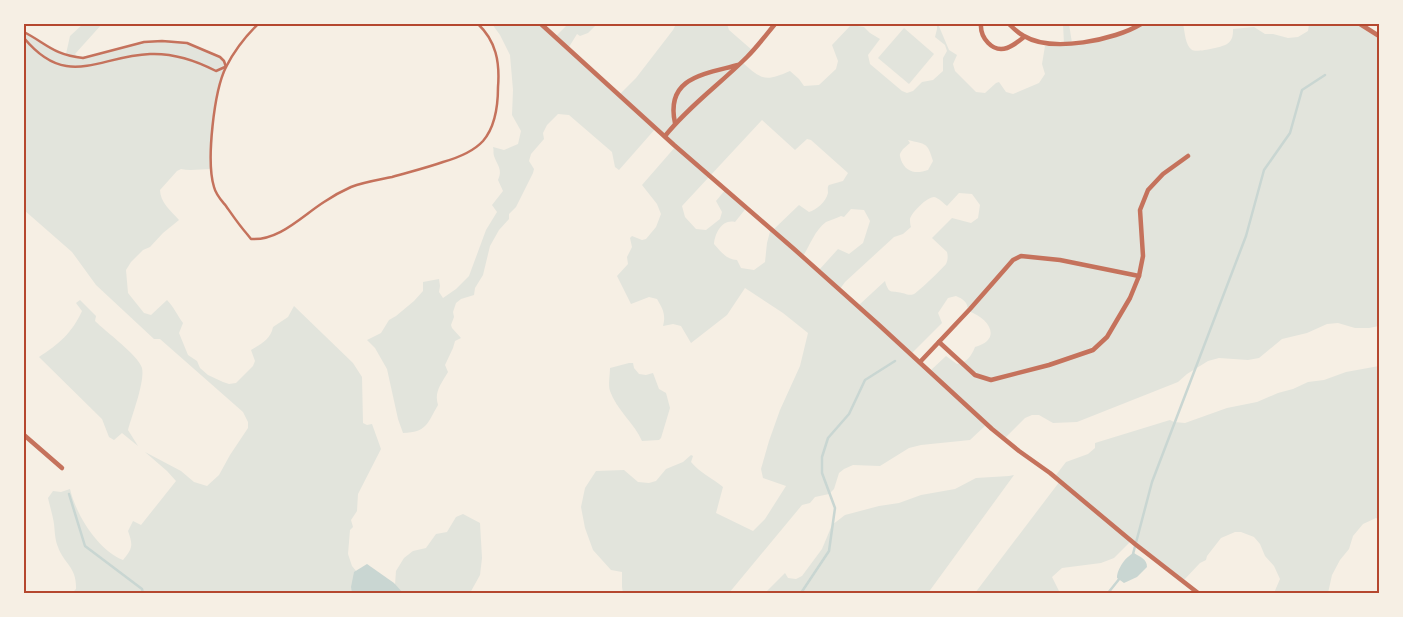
<svg xmlns="http://www.w3.org/2000/svg" width="1403" height="617" viewBox="0 0 1403 617" font-family="'PT Sans Narrow',sans-serif">
  <style>
    .green { fill: #e2e4dc; fill-rule: evenodd }
    .water { fill: #c9d6d2 }
    .lines { fill: none; stroke-linecap: round; stroke-linejoin: round }
    .stream { stroke: #c9d6d2; stroke-width: 2.5 }
    .service { stroke: #c5725c; stroke-width: 2.5 }
    .minor { stroke: #c5725c; stroke-width: 4.5 }
    .neatline { fill: none; stroke: #b5482f; stroke-width: 2 }
  </style>
  <rect width="100%" height="100%" fill="#f6efe4"/>
  <g class="green">
    <path d="M83,24h19l-27,30 3,3c12,-1 23,-4 34,-7 32,-8 57,-16 88,-2 13,5 17,5 26,16l-10,33 -2,20 -3,52c-11,0 -20,2 -30,0l-4,2 -17,19c0,12 11,21 19,30l-16,13 -13,14 -7,3 -12,12 -5,8 2,23 16,20 7,2 16,-15c7,7 10,15 16,23l-4,10 9,22 9,6 3,7 8,7 15,7 6,2 7,-1 17,-17 2,-5 -4,-11c10,-6 20,-11 22,-23l15,-10 6,-11 59,57 9,14 1,46 4,2 5,-1 9,25 -23,45 -1,17 -6,9 2,7 -3,3 -2,24 4,12 5,6 2,21h-287l4,-4c1,-22 -12,-25 -18,-42 -3,-7 -3,-14 -4,-23 -1,-8 -4,-17 -6,-26l5,-7 8,1 9,-3c6,26 28,61 53,71 10,-12 10,-15 5,-29l5,-10 8,4 35,-44 -9,-10 -22,-19 36,19 13,11 13,4 12,-11 11,-20 18,-27v-6l-5,-10 -83,-73h-6l-58,-54 -24,-33 -48,-42v-179l28,18 14,5 4,-18z"/>
    <path d="M492,24h49l15,12 12,-12h29l-9,9 -8,3 -3,-2 -8,13 51,47 16,-16 37,-48 3,-6h51l2,6 23,20 -10,12c20,18 23,20 48,9l9,8 5,7 15,-1 17,-16 2,-8 -6,-16 19,-20 13,2 6,6 10,6 -12,16 2,9 32,27 5,2 6,-2 9,-9 11,-2 10,-9v-13l4,-7 -2,-6 -10,-8 2,-8v-5h1l11,26 8,5 -4,9 2,7 21,21 9,1 11,-10 3,-1 7,10 7,2 26,-11 6,-9 -3,-10 3,-18 19,-2 -1,-20h6l3,19 36,-5 31,-14h44c2,8 2,21 9,26 4,3 31,-3 35,-6 6,-4 6,-9 6,-15l21,-2 11,7h8l15,4 10,-1 10,-6 1,-7h47l23,15v287l-10,2h-14l-17,-5 -11,1 -20,9 -25,6 -23,19 -11,2 -29,-2 -11,3 -21,13 -9,8 -101,40 -24,1 -14,-8h-7l-7,3 -20,20 -18,-14 -17,16 -49,5 -12,3 -29,18 -27,-1 -9,4 -5,4 -5,16 -5,5 -14,3 -5,6 -8,2 -73,88h-106l-1,-6v-15l-11,-2 -18,-20 -8,-22 -4,-21 4,-19 11,-17 28,-1 14,12 11,1 7,-2 10,-12 17,-7 8,-7 2,1 -2,6c9,11 21,16 32,25l-7,26 37,18 12,-12 21,-33 -23,-8 -2,-9 8,-28 11,-31 20,-44 8,-33 -25,-20 -38,-25 -18,27 -36,28 -10,-17 -8,-2 -10,2c3,-11 0,-17 -6,-27l-8,-2 -18,7 -14,-28 11,-12 -1,-7 5,-10 -2,-9 2,-2 10,4 4,-1 10,-12 5,-13 -4,-10 -15,-19 34,-39 -20,-18 -37,42 -4,-3 -3,-15 -43,-37 -11,-1 -11,11 -4,8 1,6 -13,15 -2,7 5,8 -1,4 -17,34 -7,7v5l-10,11 -9,16 -7,29 -8,13 -1,7 -13,4 -5,4 -3,9 1,5 -3,8 1,3 9,10 -6,3 -2,7 -8,17 3,7c-7,12 -14,20 -10,33 -11,19 -11,27 -35,28l-5,-14 -11,-50 -12,-21 -8,-8 14,-7 8,-13 7,-4 18,-15 9,-10v-9l16,-3 1,7 -1,6 4,6 13,-9 13,-13 17,-46 11,-18 -5,-7 11,-14 -5,-11c5,-11 -1,-15 -4,-24 -1,-3 0,-6 -1,-9l11,3 14,-6 3,-13 -9,-16 1,-25 -3,-35 -10,-20zM762,120l33,30 12,-11 4,1 37,33 -5,8 -14,4c-2,2 -1,5 -1,8 -2,9 -12,17 -19,19l-10,-7 -25,24 -3,-1 -4,15 -2,19 -11,8 -13,-2 -4,-8c-10,0 -17,-9 -23,-16 1,-11 8,-25 21,-22l12,-15 -21,-18 -10,12 6,11 -2,7 -14,11 -10,-1 -11,-12 -3,-11zM908,140c18,5 19,1 25,21l-5,9c-11,4 -22,3 -27,-10 -1,-4 -2,-5 0,-8 2,-4 6,-6 9,-9zM959,193l13,1 8,11 -2,13 -7,5 -19,-5 -20,20 15,14c1,4 1,8 -1,12 -3,4 -28,28 -32,30 -5,2 -7,0 -12,-1 -11,-3 -13,2 -17,-12l-26,24 -19,-16 5,-7 49,-45 9,-3 8,-7c-1,-3 -1,-5 -1,-8 2,-7 17,-22 24,-22 5,1 9,6 13,9zM851,209l13,1 6,11 -7,22 -14,11 -11,-5 -19,21 -16,-14c7,-11 12,-26 23,-34 5,-2 11,-4 15,-6l3,1zM956,296c7,3 12,6 12,15 21,7 35,28 7,36 -4,10 -8,15 -18,17l-11,-8 -16,15 -18,-18 30,-30 -4,-10 10,-15z"/>
    <polygon points="904,28 934,54 909,84 878,58"/>
    <path d="M80,300l16,16 -1,5c10,10 44,35 47,47 3,14 -10,47 -14,62l10,16 -16,-13 -8,7 -5,-3 -7,-18 -63,-62c20,-13 33,-24 43,-46l-6,-8z"/>
    <path d="M629,363h4l1,5 5,6 7,1 7,-2 6,16 7,4 4,15 -9,30 -2,2 -17,1c-7,-17 -26,-32 -32,-50 -2,-6 0,-16 0,-23z"/>
    <polygon points="1379,366 1379,520 1376,518 1363,524 1353,536 1349,549 1340,560 1332,575 1328,593 1274,593 1280,579 1274,566 1265,556 1260,544 1254,537 1241,532 1235,532 1221,538 1207,556 1206,560 1200,563 1183,581 1132,540 1114,558 1101,563 1062,568 1052,577 1060,593 975,593 1060,481 1056,475 1066,462 1088,454 1095,448 1095,443 1170,420 1174,422 1185,423 1227,408 1257,402 1278,393 1293,389 1308,382 1324,380 1346,372"/>
    <polygon points="1014,475 928,593 765,593 785,573 788,578 796,579 802,576 822,549 832,525 845,515 879,506 899,503 921,495 955,489 976,478 1009,476"/>
    <polygon points="463,514 480,523 482,558 480,575 470,593 402,593 395,585 396,571 404,558 413,551 426,548 436,534 447,532 456,517"/>
  </g>
  <g class="water">
    <path d="M1134,553c6,4 13,6 13,14l-10,10 -13,6 -7,-5c0,-9 9,-22 17,-25z"/>
    <polygon points="367,564 394,583 403,593 352,593 351,587 354,572"/>
  </g>
  <g class="lines">
    <g class="stream">
      <polyline points="69,494 85,546 142,589 143,593"/>
      <polyline points="1133,554 1152,482 1246,236 1264,170 1290,133 1302,90 1325,75"/>
      <polyline points="801,593 829,551 835,508 822,473 822,457 828,438 849,414 865,380 895,361"/>
      <polyline points="1108,593 1120,578"/>
    </g>
    <g class="service">
      <path d="M258,24c-12,12 -24,27 -32,43 -12,24 -20,94 -12,120 2,8 7,13 12,19 7,10 13,19 21,28l4,5c28,2 51,-23 73,-37 9,-6 18,-11 27,-15 13,-5 27,-7 41,-10 17,-5 34,-9 51,-15 14,-4 30,-10 40,-21 13,-15 15,-36 15,-54 2,-25 -2,-46 -20,-63"/>
      <path d="M24,32c23,12 30,23 59,26l61,-16 18,-1 25,2 33,14 4,4 2,6"/>
      <path d="M24,38c43,52 74,18 126,16 24,-1 45,6 66,17l9,-4"/>
    </g>
    <g class="minor">
      <polyline points="541,24 674,145 794,249 879,325 992,429 1019,451 1050,473 1135,544 1198,593"/>
      <path d="M981,24c-1,13 11,29 26,24 6,-2 12,-7 17,-11"/>
      <path d="M1009,24c4,4 9,9 15,12 28,17 91,4 117,-12"/>
      <polyline points="1360,24 1379,36"/>
      <path d="M675,123c-10,-46 30,-49 63,-58"/>
      <path d="M665,136c24,-30 55,-52 82,-79 10,-10 19,-22 28,-33"/>
      <polyline points="939,342 975,375 991,380 1049,365 1093,350 1107,337 1130,298 1139,276 1143,256 1140,210 1148,190 1163,174 1188,156"/>
      <polyline points="920,362 970,309 1013,260 1021,256 1060,260 1139,276"/>
      <polyline points="24,435 62,468"/>
    </g>
  </g>
  <rect width="1403" height="617" fill="none" stroke="#f6efe4" stroke-width="50"/>
  <rect x="25" y="25" width="1353" height="567" class="neatline"/>
</svg>
